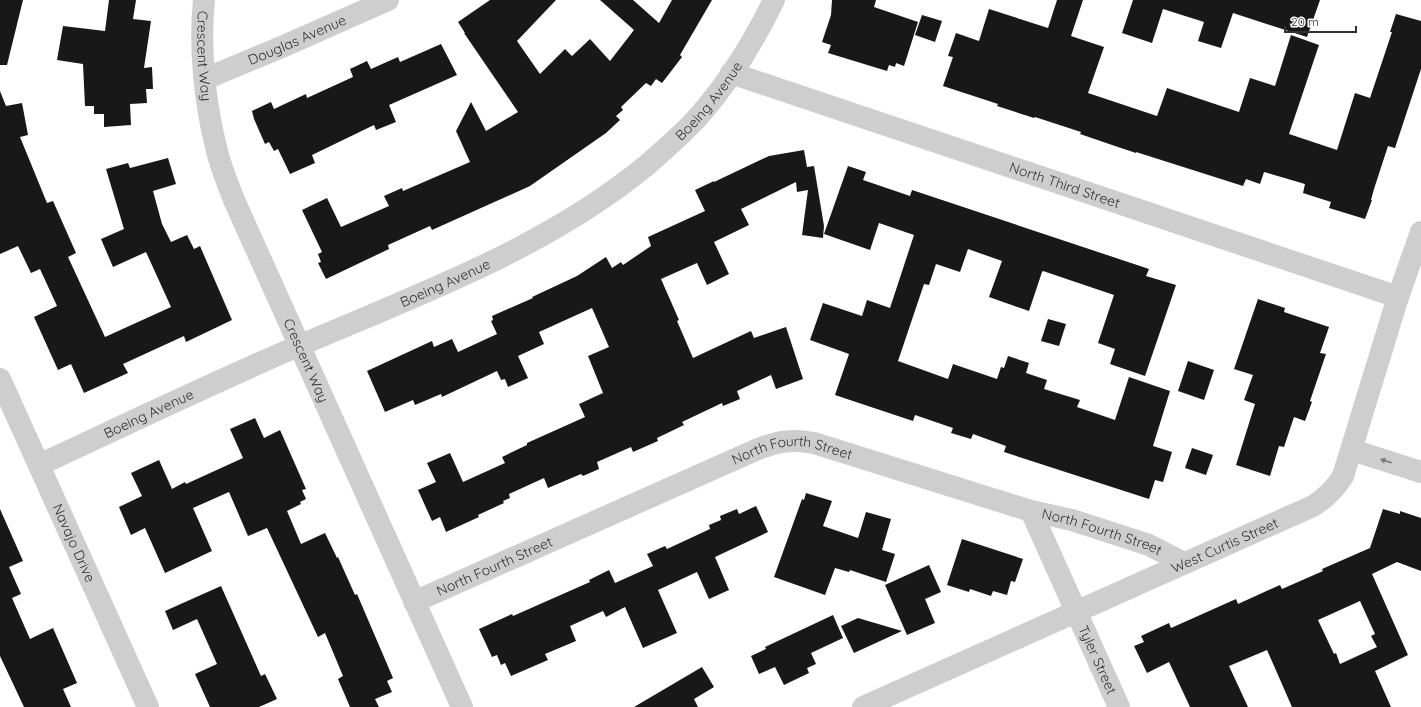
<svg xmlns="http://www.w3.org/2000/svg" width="1421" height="707" viewBox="0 0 1421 707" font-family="Quicksand,sans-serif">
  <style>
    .building { fill: #181818; fill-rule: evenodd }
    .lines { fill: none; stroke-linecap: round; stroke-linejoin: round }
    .minor { stroke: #cecece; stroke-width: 22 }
    .oneway { fill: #787878 }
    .labels { text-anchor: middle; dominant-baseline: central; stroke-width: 4; stroke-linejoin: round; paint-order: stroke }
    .street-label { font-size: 14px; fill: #313131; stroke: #fff }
  </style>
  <rect width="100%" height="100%" fill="#fff"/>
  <g class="building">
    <polygon points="0,0 23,0 7,65 0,65"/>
    <polygon points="109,0 136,0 133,19 151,21 144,68 152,67 153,89 146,89 147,103 130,104 131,125 104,127 104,114 94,114 94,106 85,106 83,64 57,60 63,26 105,31"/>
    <polygon points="490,0 556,0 517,41 540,74 565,49 572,56 590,39 610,61 634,30 600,0 633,0 659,23 672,0 712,0 680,55 682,57 662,83 656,79 651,86 646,83 621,107 623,110 616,116 620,120 606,133 530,186 432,230 430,226 388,245 389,249 326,279 318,263 321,262 318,254 322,252 302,210 327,198 341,227 389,206 384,196 402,188 403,191 470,162 456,131 471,102 486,131 518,112 464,33 465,33 458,22"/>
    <polygon points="832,0 876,0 874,7 918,22 904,66 896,63 895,67 889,65 887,71 828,53 831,45 822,42 831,15"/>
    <polygon points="1057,0 1083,0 1071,36 1104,47 1088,93 1157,116 1167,88 1239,112 1250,78 1275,86 1291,35 1319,45 1289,134 1337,150 1355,93 1370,98 1392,32 1390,32 1396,14 1421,21 1421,69 1395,148 1388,146 1374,189 1371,200 1372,200 1365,219 1329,208 1331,202 1303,193 1305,184 1264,172 1260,184 1246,179 1243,186 1136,152 1136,153 1115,146 1080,134 1081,132 1035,117 1034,118 997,106 998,104 943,86 953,57 948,56 956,33 979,41 989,9 1048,28"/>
    <polygon points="1133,0 1320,0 1307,37 1233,13 1221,48 1198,41 1204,22 1163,9 1152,43 1122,33"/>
    <polygon points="922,15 942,21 935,42 915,35"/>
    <polygon points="441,44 457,75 389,105 396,122 376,130 374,125 312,155 315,163 290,174 278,149 274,151 269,142 265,144 254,119 252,111 271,102 274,109 306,94 307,98 353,77 350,69 367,61 371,69 398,57 400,62"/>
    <polygon points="0,91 6,106 22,103 28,135 20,137 47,203 53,201 76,253 68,257 105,337 171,307 146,252 113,267 101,239 124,229 106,169 128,163 130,168 168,158 176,184 153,191 162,224 171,242 187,235 194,249 200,246 232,320 186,342 184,336 123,364 128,373 84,393 71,364 58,370 34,317 57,306 40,269 31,273 18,246 0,254"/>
    <polygon points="804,150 807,167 814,166 824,226 823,238 802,235 808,190 797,192 796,182 741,209 749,225 714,242 729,274 707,285 697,263 661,279 679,320 677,321 693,358 751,331 754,338 786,327 803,379 776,389 771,375 737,391 740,399 723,406 722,403 682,422 684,425 657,438 658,441 633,452 631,447 597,462 599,469 583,476 581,474 548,488 544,478 509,494 510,498 503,501 504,503 478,515 479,517 446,532 440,517 432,521 418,490 436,482 427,463 450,453 463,482 505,463 502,457 527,445 527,443 585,417 579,404 603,393 588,356 609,347 592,308 539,332 544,344 518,356 528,378 508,387 505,379 501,380 497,371 442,397 441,394 415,405 413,400 385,412 367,371 432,341 434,347 452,339 458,352 497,334 491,321 493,320 492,316 533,298 532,297 577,276 606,257 612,268 621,262 623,265 651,246 648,237 705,211 695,190 714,181 714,182 769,156"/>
    <polygon points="848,166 866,172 863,180 910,196 912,190 1149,269 1146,276 1176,285 1145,376 1110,364 1115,349 1098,343 1114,295 1043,271 1042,272 1029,311 989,297 1002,261 968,249 960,272 936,264 929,285 924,284 898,361 948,379 953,364 997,379 1001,367 1004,368 1008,356 1029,363 1026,373 1047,380 1044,389 1080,400 1077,407 1115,420 1129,377 1170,391 1153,446 1172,452 1163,482 1155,480 1149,499 1004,452 1006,446 973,434 971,439 951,433 953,428 915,415 913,421 835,395 849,354 810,340 823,303 862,316 867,300 890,308 914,235 879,223 870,250 824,234"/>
    <polygon points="1258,299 1285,308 1284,312 1329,327 1320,353 1326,354 1310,401 1312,402 1305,421 1294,417 1284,447 1279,446 1270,476 1236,465 1255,404 1244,400 1253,375 1234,369"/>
    <polygon points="1048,319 1066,324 1059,346 1041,341"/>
    <polygon points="1188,361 1214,370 1204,400 1178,391"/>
    <polygon points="255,418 264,438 280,430 306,489 302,490 306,499 300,502 301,504 287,511 301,544 325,533 337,558 338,557 355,595 357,594 393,678 387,681 392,692 375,699 379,707 350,707 338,679 343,676 325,633 318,637 267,528 248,536 229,492 193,508 212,551 165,573 145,528 131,535 119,507 142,496 131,473 159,460 172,489 185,482 186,484 243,458 230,429"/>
    <polygon points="1192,448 1213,455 1206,475 1185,468"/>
    <polygon points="806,493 832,501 823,526 858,538 866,512 891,519 882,550 895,554 886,582 850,570 849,572 835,568 825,595 774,577 802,499 804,500"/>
    <polygon points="756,506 768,532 715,557 729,590 709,599 697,572 658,590 677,633 643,648 625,607 606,617 603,611 570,626 576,641 545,654 548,660 511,676 505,663 501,665 497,655 492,657 479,629 512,614 513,616 590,582 589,580 609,570 615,583 653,566 647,554 665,546 667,549 710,529 709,525 721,520 720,516 737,509 739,514"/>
    <polygon points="0,509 23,561 9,567 21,594 12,598 30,639 53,628 77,683 63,689 71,707 24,707 0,656"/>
    <path d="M1383,509l17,5v-3l21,7v53l-24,-9 -25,12 36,81 -33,16 16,36h-99l-25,-57 -38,16 19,41h-58l-21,-45 -22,11 -13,-27 10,-4 -3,-6 28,-13 2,5 65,-29 2,5 42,-19 2,4 41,-18 -1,-2 48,-21zM1360,601l15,33 -4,2 6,11 -37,17 -4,-11 -2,1 -16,-34z"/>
    <polygon points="962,539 1023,559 1015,582 1011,581 1007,595 993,591 991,596 970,589 969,592 947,585"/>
    <polygon points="929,565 941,592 925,599 935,623 907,635 885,585"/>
    <polygon points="221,586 261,676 265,674 277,699 259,707 210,707 195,674 217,664 197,619 173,630 165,611"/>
    <polygon points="833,615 843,638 811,653 816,664 807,668 809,673 784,685 775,667 759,674 751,656 766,649 765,647"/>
    <polygon points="858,618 902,631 854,653 841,626"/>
    <polygon points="702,667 714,687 694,699 698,707 634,707"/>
  </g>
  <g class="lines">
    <g class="minor">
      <path id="s1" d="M204,0c-5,48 1,105 13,151 4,17 11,33 17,49l228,507"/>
      <path id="s2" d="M731,73l667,224"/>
      <path id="s3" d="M205,79l79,-33 104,-46"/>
      <path id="s4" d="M0,379l148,328"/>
      <polyline points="1352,450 1421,472"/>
      <path id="s5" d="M39,465c88,-41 175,-83 264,-121 119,-51 243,-96 344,-179 18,-16 36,-31 52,-49 30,-34 55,-75 75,-116"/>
      <path id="s6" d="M1031,511l88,196"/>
      <path id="s7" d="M414,602l344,-153c21,-8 34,-10 56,-6l217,68 41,9 77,25 35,18"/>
      <path id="s8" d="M863,707l450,-201c13,-8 22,-17 30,-30l55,-179 23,-65"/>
    </g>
  </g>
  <defs><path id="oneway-solid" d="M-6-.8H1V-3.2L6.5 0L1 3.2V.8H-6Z"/></defs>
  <use class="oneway" href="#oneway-solid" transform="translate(1386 461) rotate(-162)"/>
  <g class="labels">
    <g class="street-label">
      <text stroke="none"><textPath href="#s3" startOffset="100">Douglas Avenue</textPath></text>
      <text stroke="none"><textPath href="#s1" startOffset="56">Crescent Way</textPath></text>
      <text stroke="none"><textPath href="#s5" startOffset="769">Boeing Avenue</textPath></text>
      <text stroke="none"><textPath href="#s2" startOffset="352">North Third Street</textPath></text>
      <text stroke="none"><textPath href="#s5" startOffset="445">Boeing Avenue</textPath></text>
      <text stroke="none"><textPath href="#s1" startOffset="380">Crescent Way</textPath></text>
      <text stroke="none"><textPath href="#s5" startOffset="121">Boeing Avenue</textPath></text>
      <text stroke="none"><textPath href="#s7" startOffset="411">North Fourth Street</textPath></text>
      <text stroke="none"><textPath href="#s7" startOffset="735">North Fourth Street</textPath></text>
      <text stroke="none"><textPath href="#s4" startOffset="180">Navajo Drive</textPath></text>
      <text stroke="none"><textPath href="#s8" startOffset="396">West Curtis Street</textPath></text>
      <text stroke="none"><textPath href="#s7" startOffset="88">North Fourth Street</textPath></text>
      <text stroke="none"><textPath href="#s6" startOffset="163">Tyler Street</textPath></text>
    </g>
  </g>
  <path d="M1285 26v6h71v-6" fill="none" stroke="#313131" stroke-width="2"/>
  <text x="1291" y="26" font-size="12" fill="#313131" stroke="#ffffff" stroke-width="3" paint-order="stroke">20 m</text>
</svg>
